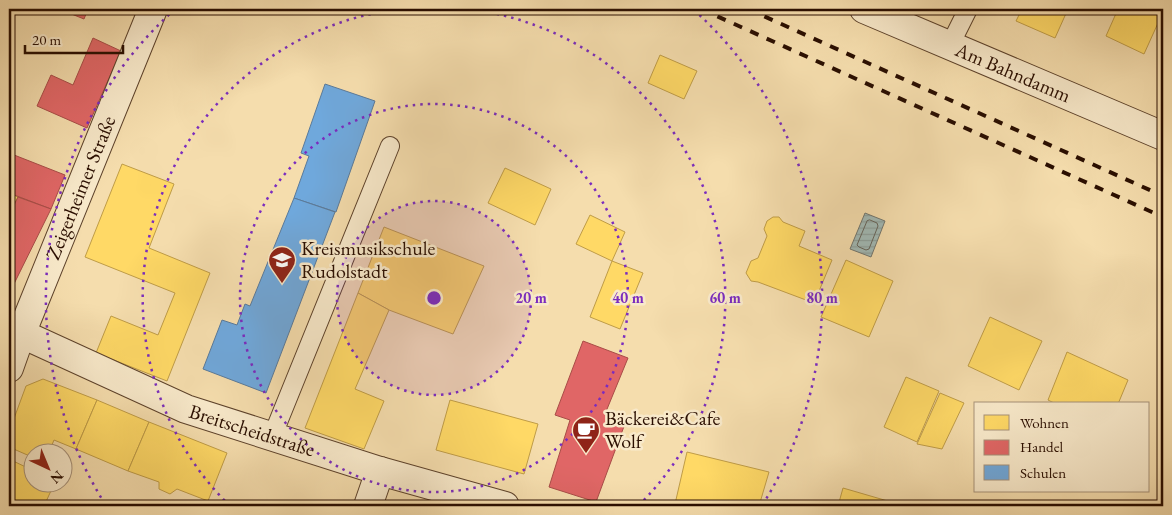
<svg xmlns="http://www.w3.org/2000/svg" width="1172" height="515" viewBox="0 0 1172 515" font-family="'EB Garamond',serif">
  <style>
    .water { fill: url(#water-rules); stroke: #71756d }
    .homes { fill: #ffd966; stroke: #bf9c47 }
    .shops { fill: #e06666; stroke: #a94c47 }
    .schools { fill: #6fa8dc; stroke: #5a7a9a }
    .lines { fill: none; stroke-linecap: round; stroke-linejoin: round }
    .shore { stroke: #66645a; stroke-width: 1 }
    .lane-casing { stroke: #5d422b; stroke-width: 20 }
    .street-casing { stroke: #5d422b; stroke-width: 30 }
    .lane { stroke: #f8e9ca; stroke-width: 18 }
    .street { stroke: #f8e9ca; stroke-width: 28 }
    .rail { stroke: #2a0e00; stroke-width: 4; stroke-dasharray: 9 9; stroke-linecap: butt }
    .ring { fill: none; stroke: #7b2cbf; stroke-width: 2.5; stroke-dasharray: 2.5 5 }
    .labels { text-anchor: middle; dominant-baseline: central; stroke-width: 5; stroke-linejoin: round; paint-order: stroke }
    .street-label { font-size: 20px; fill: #2a0e00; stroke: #f8e9ca }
    .poi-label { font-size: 20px; fill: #2a0e00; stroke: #f8e9ca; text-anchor: start }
    .centre { fill: #7b2cbf; stroke: #f8e9ca; stroke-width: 2.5 }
    .ring-label { font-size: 15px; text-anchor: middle; font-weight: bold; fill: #7b2cbf; stroke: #f8e9ca; stroke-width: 5; stroke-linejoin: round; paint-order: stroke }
  </style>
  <defs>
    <pattern id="water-rules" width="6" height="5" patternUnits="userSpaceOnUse" patternTransform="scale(1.25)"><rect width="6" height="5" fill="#a1b9b5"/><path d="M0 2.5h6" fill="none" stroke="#8b9e9a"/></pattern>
  </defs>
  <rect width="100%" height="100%" fill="#f5ddad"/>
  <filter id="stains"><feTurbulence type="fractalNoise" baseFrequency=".004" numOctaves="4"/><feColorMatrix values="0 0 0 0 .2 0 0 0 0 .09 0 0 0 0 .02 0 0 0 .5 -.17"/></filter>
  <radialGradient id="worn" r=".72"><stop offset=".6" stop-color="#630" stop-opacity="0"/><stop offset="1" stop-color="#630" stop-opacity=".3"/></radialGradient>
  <polygon class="water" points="865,213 885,221 871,257 850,249"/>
  <g class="homes">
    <polygon points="1022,9 1068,9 1055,38 1016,21"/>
    <polygon points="1118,9 1163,9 1163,12 1144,54 1106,36"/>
    <polygon points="660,55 697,71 684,99 648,83"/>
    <polygon points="122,164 174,184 149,248 210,273 167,381 96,353 111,316 158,335 175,293 85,257"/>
    <polygon points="505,168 551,189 535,225 488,203"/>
    <polygon points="9,193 18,197 10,212 9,212"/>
    <polygon points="590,215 625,232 612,261 576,244"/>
    <polygon points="773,217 779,217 783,222 805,231 799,246 832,260 814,303 758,282 751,281 746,273 751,261 758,258 767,236 764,229 767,221"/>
    <polygon points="384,227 484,266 453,334 389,310 358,293"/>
    <polygon points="846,260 893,281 869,337 821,317"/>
    <polygon points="612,261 643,273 620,329 590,317"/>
    <polygon points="358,293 389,310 355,389 384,401 364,449 305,428"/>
    <polygon points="990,317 1042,341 1019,390 968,366"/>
    <polygon points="1067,352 1128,380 1118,404 1056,404 1048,400"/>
    <polygon points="906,377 939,391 917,442 884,427"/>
    <polygon points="43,379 97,400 76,449 54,440 49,452 32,452 32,457 9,447 9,432 26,386"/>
    <polygon points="940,393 964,403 942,449 917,444"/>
    <polygon points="97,400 149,422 128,471 76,449"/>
    <polygon points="450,400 538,424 524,474 436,450"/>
    <polygon points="149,422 227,453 208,501 177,489 170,494 159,489 159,482 128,471"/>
    <polygon points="687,452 769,472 759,506 686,506 675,504"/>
    <polygon points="9,459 32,470 32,482 55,482 44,506 9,506"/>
    <polygon points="843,488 898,504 898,506 838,506"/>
  </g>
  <g class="shops">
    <polygon points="59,9 88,9 84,19"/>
    <polygon points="93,38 121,51 87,128 37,106 51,75 73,85"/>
    <polygon points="9,153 65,175 51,209 9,193"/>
    <polygon points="18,197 51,209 9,294 9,215"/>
    <polygon points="583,341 628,358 605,414 626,421 596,502 549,487 570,420 555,415"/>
  </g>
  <g class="schools">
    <polygon points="325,84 375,101 336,212 294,198 309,156 301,153"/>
    <polygon points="294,198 335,212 266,393 203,369 222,320 237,325 245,304 250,306"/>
  </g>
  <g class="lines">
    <polygon class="shore" points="870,220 877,223 878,226 869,249 866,250 859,247 857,245 867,221"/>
    <g class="lane-casing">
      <g id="lane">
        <polyline points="950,45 968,9"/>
        <polyline points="272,437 390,146"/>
      </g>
    </g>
    <g class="street-casing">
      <g id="street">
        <path id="s1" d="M864,9l299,127"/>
        <path id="s2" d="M9,328l177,81 194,62 125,35"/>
        <path id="s3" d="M9,368l12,-34 132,-325"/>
        <polyline points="368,506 380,471"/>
      </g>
    </g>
    <use href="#lane" class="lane"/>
    <use href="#street" class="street"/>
    <g class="rail">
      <polyline points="701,9 1163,217"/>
      <polyline points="748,9 1163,196"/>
    </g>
  </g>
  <circle cx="434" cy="298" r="97" fill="#7b2cbf" fill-opacity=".12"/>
  <g class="ring">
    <circle cx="434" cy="298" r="97"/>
    <circle cx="434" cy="298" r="194"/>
    <path d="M230 506A291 291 0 0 1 401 9M467 9A291 291 0 0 1 638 506"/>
    <path d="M105 504A388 388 0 0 1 174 10M694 10A388 388 0 0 1 763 504"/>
  </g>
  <defs>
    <g id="school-pin" transform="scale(1.4375)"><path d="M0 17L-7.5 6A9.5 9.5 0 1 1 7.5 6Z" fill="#8f2418" stroke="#f8e9ca"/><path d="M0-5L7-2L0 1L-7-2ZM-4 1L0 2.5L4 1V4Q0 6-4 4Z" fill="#fff"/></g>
    <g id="cafe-pin" transform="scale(1.4375)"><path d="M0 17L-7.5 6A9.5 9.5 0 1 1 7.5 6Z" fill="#8f2418" stroke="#f8e9ca"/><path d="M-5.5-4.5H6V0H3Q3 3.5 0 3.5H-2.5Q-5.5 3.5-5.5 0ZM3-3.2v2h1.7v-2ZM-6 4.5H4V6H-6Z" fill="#fff"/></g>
  </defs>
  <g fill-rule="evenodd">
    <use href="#school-pin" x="282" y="260"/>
    <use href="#cafe-pin" x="586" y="430"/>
  </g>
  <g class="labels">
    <g class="street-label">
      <text stroke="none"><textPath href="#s1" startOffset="162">Am Bahndamm</textPath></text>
      <text stroke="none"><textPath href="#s3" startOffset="194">Zeigerheimer Straße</textPath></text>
      <text stroke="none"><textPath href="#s2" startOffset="264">Breitscheidstraße</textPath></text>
    </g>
    <g class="poi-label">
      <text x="301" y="248">Kreismusikschule<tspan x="301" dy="23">Rudolstadt</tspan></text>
      <text x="605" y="418">Bäckerei&amp;Cafe<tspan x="605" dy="23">Wolf</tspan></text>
    </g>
  </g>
  <circle cx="434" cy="298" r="8" class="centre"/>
  <g class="ring-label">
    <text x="531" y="303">20 m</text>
    <text x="628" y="303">40 m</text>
    <text x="725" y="303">60 m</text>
    <text x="822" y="303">80 m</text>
  </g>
  <rect width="1172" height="515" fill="none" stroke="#f5ddad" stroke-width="30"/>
  <rect x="10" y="10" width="1152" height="495" fill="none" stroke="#2a0e00" stroke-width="2.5"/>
  <rect x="15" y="15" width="1142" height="485" fill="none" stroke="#2a0e00"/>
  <rect x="974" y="402" width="175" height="90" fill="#f8e9ca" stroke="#a69179"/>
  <rect x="984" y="415" width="25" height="15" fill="#ffd966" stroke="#a69179"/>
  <text x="1020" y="428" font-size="15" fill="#2a0e00">Wohnen</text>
  <rect x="984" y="440" width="25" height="15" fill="#e06666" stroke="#a69179"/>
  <text x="1020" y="452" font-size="15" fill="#2a0e00">Handel</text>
  <rect x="984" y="465" width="25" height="15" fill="#6fa8dc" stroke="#a69179"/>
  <text x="1020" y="478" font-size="15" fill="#2a0e00">Schulen</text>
  <g transform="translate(48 468) rotate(136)"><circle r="24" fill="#f8e9ca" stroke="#a69179"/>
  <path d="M0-4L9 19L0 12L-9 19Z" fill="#8f2418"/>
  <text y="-8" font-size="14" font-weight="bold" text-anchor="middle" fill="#2a0e00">N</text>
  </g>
  <path d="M25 45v8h98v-8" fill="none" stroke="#2a0e00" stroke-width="2.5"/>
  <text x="32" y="45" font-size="15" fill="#2a0e00" stroke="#f8e9ca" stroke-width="4" paint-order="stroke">20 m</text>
  <rect width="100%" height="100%" filter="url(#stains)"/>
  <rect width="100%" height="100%" fill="url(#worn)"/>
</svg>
